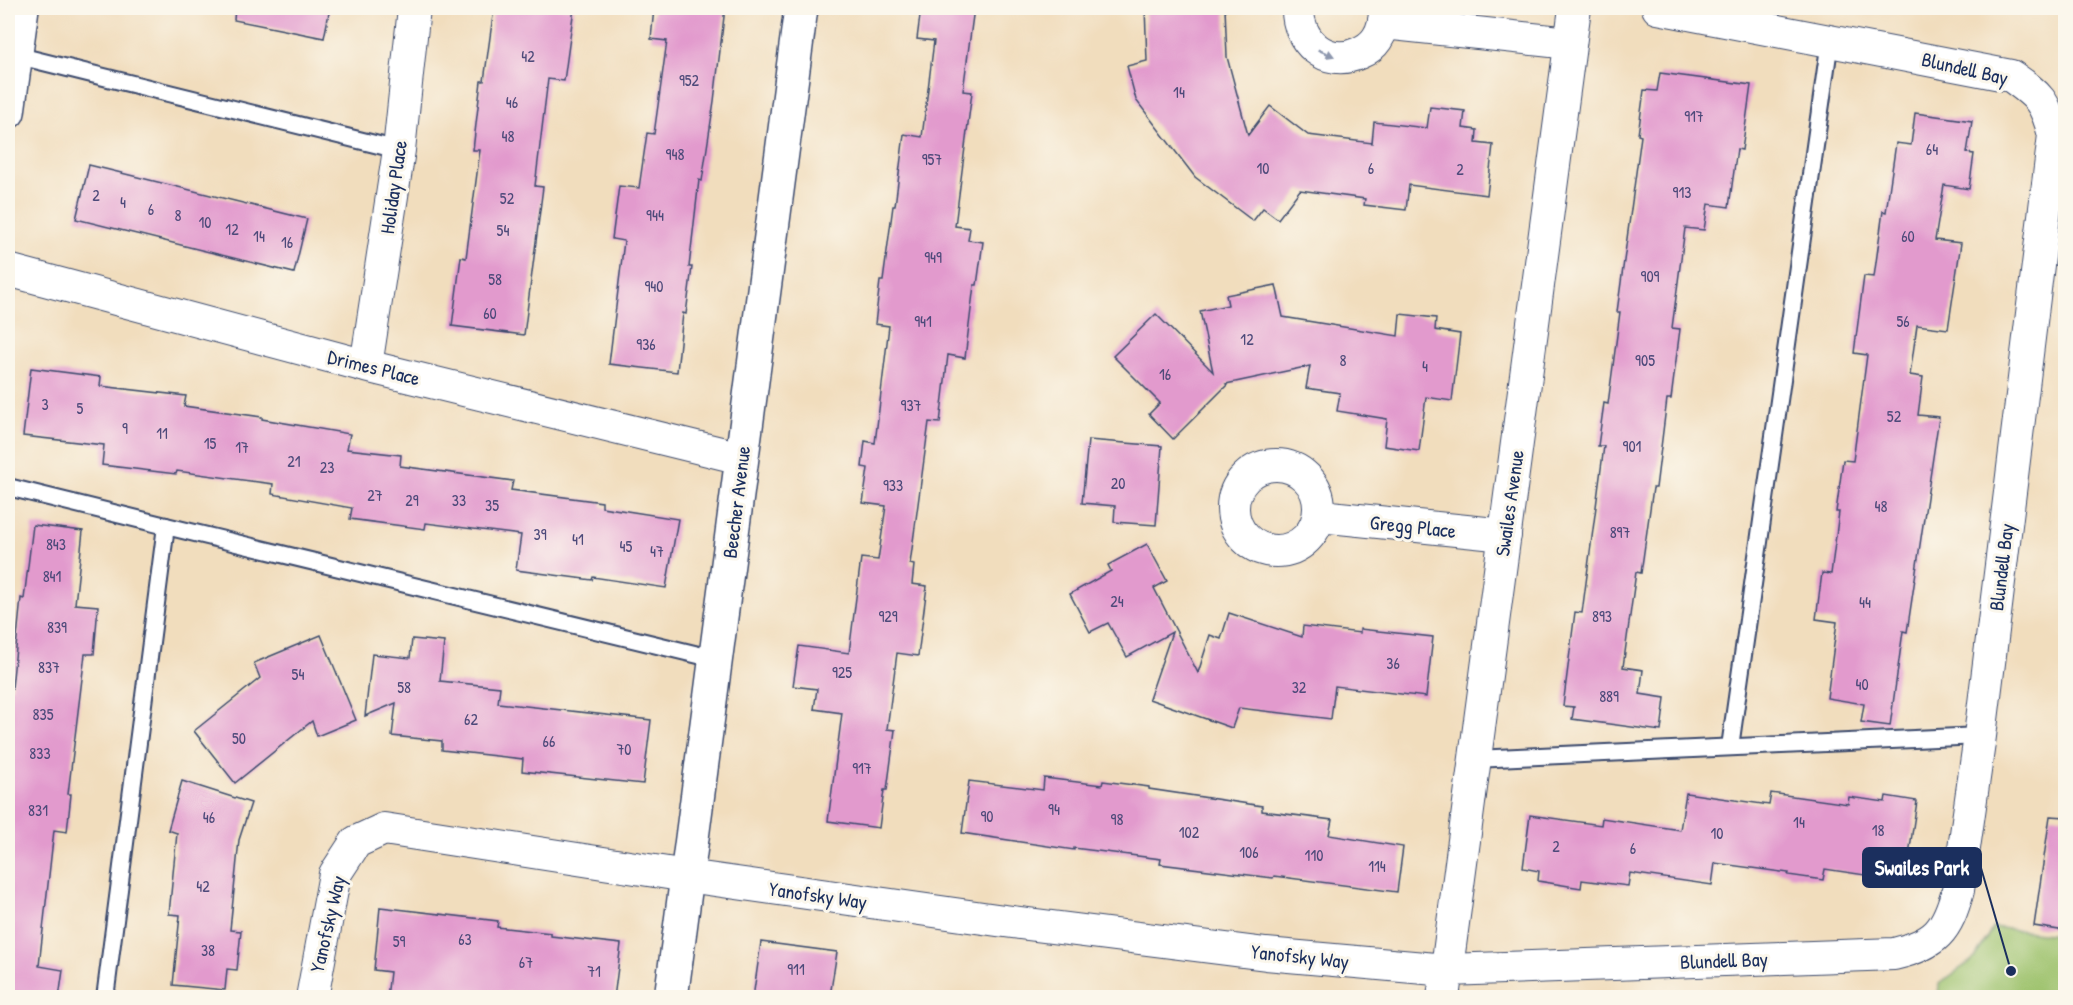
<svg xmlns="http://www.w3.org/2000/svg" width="2073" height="1005" viewBox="0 0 2073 1005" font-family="'Patrick Hand',sans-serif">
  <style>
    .green { fill: #9fc36e; stroke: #5d7966; stroke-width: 1.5 }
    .building { fill: #e29acd }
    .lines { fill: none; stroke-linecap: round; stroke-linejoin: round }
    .service-casing { stroke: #3b496c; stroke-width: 20 }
    .minor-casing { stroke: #3b496c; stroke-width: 34 }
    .tertiary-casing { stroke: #3b496c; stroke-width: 36 }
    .service { stroke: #fff; stroke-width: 16 }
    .minor { stroke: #fff; stroke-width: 32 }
    .tertiary { stroke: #fff; stroke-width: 33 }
    .oneway { fill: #8d97ae }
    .labels { text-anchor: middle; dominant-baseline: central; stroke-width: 6; stroke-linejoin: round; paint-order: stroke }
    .number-label { font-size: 16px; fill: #4d4a7a }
    .street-label { font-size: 20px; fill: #1b2f5e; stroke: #fbf7ec }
    .leader { fill: none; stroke: #1b2f5e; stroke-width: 2 }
    .callout-dot { fill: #1b2f5e; stroke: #fbf7ec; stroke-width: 2 }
    .callout { fill: #1b2f5e; stroke: #1b2f5e; stroke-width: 2 }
    .callout-label { font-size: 21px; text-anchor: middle; font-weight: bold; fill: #fff }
  </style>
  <rect width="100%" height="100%" fill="#fbf7ec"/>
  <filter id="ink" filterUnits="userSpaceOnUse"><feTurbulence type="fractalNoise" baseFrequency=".0167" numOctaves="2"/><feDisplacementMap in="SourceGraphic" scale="12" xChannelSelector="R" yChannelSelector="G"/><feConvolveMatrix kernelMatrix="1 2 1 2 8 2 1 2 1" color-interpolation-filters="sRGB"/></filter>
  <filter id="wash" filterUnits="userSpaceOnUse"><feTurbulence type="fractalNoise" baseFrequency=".008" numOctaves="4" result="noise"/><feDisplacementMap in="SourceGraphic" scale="24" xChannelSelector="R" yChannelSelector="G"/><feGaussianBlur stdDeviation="1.35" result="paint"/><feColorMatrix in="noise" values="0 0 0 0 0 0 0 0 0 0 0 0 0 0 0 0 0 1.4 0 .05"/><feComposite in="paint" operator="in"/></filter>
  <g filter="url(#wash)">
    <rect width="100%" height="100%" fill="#f1ddbd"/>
    <polygon class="green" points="1993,927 2065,936 2065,997 1938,997 1939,984 1975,958"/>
    <g id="blocks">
      <g class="building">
        <polygon points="235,8 330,8 324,38 234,20"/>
        <polygon points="494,8 574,8 564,81 548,79 535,186 543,187 524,335 452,326 461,257 466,258 480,150 473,150 481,81 484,81"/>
        <polygon points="654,8 725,8 714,101 702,181 699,180 689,267 692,267 686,314 683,313 677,372 609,364 624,241 612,239 619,186 639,188 647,133 654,134 667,41 651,39"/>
        <polygon points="921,8 974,8 963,91 972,92 955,226 970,228 968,240 983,242 977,285 974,285 965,358 948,355 940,423 929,422 910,564 914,565 912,584 927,586 918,656 897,653 887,729 895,730 887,790 884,790 879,828 828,821 842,713 814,709 817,689 793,686 799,646 849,653 861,558 878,560 886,506 863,503 868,468 862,467 865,441 875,443 889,326 875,324 880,281 883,281 893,206 895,206 904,134 922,137 934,41 917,39"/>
        <polygon points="1145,8 1225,8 1227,57 1248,135 1270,106 1308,135 1372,143 1374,122 1427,128 1430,107 1465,111 1463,128 1477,130 1476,143 1493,145 1487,195 1409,185 1406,210 1364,205 1365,199 1300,190 1278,219 1263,208 1253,221 1195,177 1136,100 1127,66 1147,61"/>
        <polygon points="1660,73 1751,85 1742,150 1737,149 1729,207 1708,204 1704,230 1685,228 1672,328 1680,329 1671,399 1667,399 1656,488 1653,488 1641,573 1636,572 1623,667 1643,670 1640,694 1665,698 1661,731 1572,719 1574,707 1563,706 1575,612 1582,613 1604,446 1598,446 1604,403 1608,404 1620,312 1617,312 1641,136 1638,135 1644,90 1657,91"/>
        <polygon points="1915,113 1972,121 1967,153 1974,154 1969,189 1944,185 1935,240 1961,243 1948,329 1917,325 1910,375 1923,377 1918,415 1939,417 1907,632 1903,631 1890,726 1861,722 1864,704 1827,698 1837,622 1816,619 1822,573 1831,574 1839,512 1836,512 1843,460 1853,461 1867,355 1854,353 1864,276 1874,277 1883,211 1886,212 1896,143 1911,145"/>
        <polygon points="89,165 307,219 294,273 76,219"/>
        <polygon points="1276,285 1283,317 1398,336 1400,314 1436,318 1435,330 1460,334 1452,401 1426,397 1419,451 1384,446 1387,419 1337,411 1340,393 1306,388 1310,366 1226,384 1227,385 1173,439 1149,414 1160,403 1113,356 1156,314 1213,372 1200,311 1228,305 1226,295"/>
        <polygon points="31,368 101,377 100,386 186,396 184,406 262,417 262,419 350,434 347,449 401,455 400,466 513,481 511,490 602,502 602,507 678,519 666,588 593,577 592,580 516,570 521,535 426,523 425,529 350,519 352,508 272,494 273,484 177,471 176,474 102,465 104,445 23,436"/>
        <polygon points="1088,440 1162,446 1156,525 1114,522 1115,506 1082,503"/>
        <polygon points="33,525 83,531 75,604 98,606 94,654 85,654 68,794 71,794 67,832 54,830 39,966 63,970 59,998 8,998 8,687 12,688 21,598 24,599"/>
        <polygon points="1147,544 1167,581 1154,588 1198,673 1210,635 1221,639 1229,613 1302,637 1303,626 1360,633 1360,629 1433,637 1426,697 1335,686 1331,719 1239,708 1232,728 1149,699 1172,632 1127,657 1108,623 1090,632 1070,594 1111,571 1108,565"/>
        <polygon points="321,635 356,720 317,736 312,721 235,783 194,731 260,678 254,663"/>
        <polygon points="412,639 444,642 440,681 500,687 498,703 651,720 643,784 522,771 523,759 442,750 442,741 392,736 396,703 365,716 372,654 410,658"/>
        <polygon points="1044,778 1102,785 1103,781 1149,787 1149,789 1262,806 1262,811 1332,820 1329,835 1403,847 1397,892 1274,876 1273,878 1160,864 1161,859 1074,848 1074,850 962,833 969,781 1043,790"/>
        <polygon points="182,781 251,803 239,840 230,930 241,931 237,970 227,969 225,990 173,985 180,915 169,914 177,833 168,830"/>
        <polygon points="1686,793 1769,805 1771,793 1848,804 1849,797 1885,802 1886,796 1917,801 1908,861 1887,858 1885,878 1825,869 1823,880 1788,875 1789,873 1715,863 1712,885 1630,873 1628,886 1582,880 1581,888 1538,881 1539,871 1523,868 1530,815 1601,825 1602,818 1680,830"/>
        <polygon points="2050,816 2066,817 2066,931 2034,926"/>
        <polygon points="380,907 498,921 497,927 551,933 551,936 621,944 614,998 559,998 506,992 506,998 387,998 390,972 374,970"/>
        <polygon points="761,942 837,952 830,996 808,993 808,998 753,998"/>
      </g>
    </g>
  </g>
  <g filter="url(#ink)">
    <use href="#blocks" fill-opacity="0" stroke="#3b496c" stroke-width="1.5"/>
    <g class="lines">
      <g class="service-casing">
        <g id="service">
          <polyline points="15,55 399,150"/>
          <polyline points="8,487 166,526"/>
          <polyline points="1730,747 1830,40"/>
          <polyline points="1475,759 1980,736"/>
          <polyline points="105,998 166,526 715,659"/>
        </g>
      </g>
      <g class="minor-casing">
        <g id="minor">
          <path d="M1298,8c-1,33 28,60 61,45 7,-3 14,-8 18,-14 7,-10 8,-21 8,-31"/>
          <polyline points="1384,23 1570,43"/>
          <polyline points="8,270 366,366 741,458"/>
          <polyline points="366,366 399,150 414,8"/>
          <circle cx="1276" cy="508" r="43"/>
          <polyline points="1320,516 1505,535"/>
          <path d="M312,998l23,-124 21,-32 28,-13 303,47 310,44 269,34 181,16 447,-16c42,-10 53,-23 64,-64l22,-154 74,-601c-9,-35 -15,-39 -43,-59l-353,-68"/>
          <polyline points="1443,998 1575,8"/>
        </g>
      </g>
      <g class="tertiary-casing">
        <g id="tertiary">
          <polyline points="8,112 22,8"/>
          <polyline points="671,998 801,8"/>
        </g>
      </g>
      <use href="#service" class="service"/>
      <use href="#minor" class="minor"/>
      <use href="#tertiary" class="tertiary"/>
    </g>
    <defs><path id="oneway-solid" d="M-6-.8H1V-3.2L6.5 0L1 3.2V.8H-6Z" transform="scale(1.5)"/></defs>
    <use class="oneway" href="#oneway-solid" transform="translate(1326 53) rotate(22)"/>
  </g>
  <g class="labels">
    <g class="number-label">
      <text x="528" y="56">42</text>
      <text x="689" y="80">952</text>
      <text x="1179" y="92">14</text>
      <text x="512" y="102">46</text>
      <text x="1694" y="116">917</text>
      <text x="508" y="136">48</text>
      <text x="1932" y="149">64</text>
      <text x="675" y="154">948</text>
      <text x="932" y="159">957</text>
      <text x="1263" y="168">10</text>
      <text x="1371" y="168">6</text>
      <text x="1460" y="169">2</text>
      <text x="1682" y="192">913</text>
      <text x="96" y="195">2</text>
      <text x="507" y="198">52</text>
      <text x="123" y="202">4</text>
      <text x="151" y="209">6</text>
      <text x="178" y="215">8</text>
      <text x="655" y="215">944</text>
      <text x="205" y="222">10</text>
      <text x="232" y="229">12</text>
      <text x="503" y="230">54</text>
      <text x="259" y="236">14</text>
      <text x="1908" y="236">60</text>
      <text x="287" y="242">16</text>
      <text x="933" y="257">949</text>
      <text x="1650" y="276">909</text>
      <text x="495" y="279">58</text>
      <text x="654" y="286">940</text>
      <text x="490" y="313">60</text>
      <text x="923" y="321">941</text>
      <text x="1903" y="321">56</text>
      <text x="1247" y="339">12</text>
      <text x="646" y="344">936</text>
      <text x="1343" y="360">8</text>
      <text x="1645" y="360">905</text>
      <text x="1425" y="366">4</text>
      <text x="1165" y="374">16</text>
      <text x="45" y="404">3</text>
      <text x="911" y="405">937</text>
      <text x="80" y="408">5</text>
      <text x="1894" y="416">52</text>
      <text x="125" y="428">9</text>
      <text x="162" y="433">11</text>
      <text x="210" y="443">15</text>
      <text x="1632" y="446">901</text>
      <text x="242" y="447">17</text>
      <text x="294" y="461">21</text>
      <text x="327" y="467">23</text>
      <text x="1118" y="483">20</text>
      <text x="893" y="485">933</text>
      <text x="375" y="495">27</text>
      <text x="412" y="500">29</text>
      <text x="459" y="500">33</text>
      <text x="492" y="505">35</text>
      <text x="1881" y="506">48</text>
      <text x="1620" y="532">897</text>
      <text x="540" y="534">39</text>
      <text x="578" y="539">41</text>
      <text x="56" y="544">843</text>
      <text x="626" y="546">45</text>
      <text x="657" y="551">47</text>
      <text x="52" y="576">841</text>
      <text x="1117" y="601">24</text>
      <text x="1865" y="602">44</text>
      <text x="888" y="616">929</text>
      <text x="1602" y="616">893</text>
      <text x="57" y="627">839</text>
      <text x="1393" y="663">36</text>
      <text x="49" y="667">837</text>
      <text x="842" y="672">925</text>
      <text x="298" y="674">54</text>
      <text x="1862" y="684">40</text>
      <text x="404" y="687">58</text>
      <text x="1299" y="687">32</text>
      <text x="1609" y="696">889</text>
      <text x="43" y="714">835</text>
      <text x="471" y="719">62</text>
      <text x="239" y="738">50</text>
      <text x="549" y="741">66</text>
      <text x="624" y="749">70</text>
      <text x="40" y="753">833</text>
      <text x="862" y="768">917</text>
      <text x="1054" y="809">94</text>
      <text x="38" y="810">831</text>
      <text x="987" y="816">90</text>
      <text x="209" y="817">46</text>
      <text x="1117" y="819">98</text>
      <text x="1799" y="822">14</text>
      <text x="1878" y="830">18</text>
      <text x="1189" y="832">102</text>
      <text x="1717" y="833">10</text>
      <text x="1556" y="846">2</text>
      <text x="1633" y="848">6</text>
      <text x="1249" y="852">106</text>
      <text x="1314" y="855">110</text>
      <text x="1377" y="866">114</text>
      <text x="203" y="886">42</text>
      <text x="465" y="939">63</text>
      <text x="399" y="941">59</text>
      <text x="208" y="950">38</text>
      <text x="526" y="962">67</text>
      <text x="796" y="969">911</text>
      <text x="594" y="971">71</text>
    </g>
    <g class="street-label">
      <text transform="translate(1965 68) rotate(13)">Blundell Bay</text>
      <text transform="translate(393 187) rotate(-82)">Holiday Place</text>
      <text transform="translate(374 367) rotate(14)">Drimes Place</text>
      <text transform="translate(736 502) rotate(-83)">Beecher Avenue</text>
      <text transform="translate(1509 503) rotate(-82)">Swailes Avenue</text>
      <text transform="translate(1413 526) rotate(6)">Gregg Place</text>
      <text transform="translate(2001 567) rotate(-83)">Blundell Bay</text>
      <text transform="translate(818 895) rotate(8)">Yanofsky Way</text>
      <text transform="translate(327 924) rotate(-77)">Yanofsky Way</text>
      <text transform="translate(1300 956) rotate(6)">Yanofsky Way</text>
      <text transform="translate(1724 960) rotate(-2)">Blundell Bay</text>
    </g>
  </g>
  <path class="leader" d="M2011 971L1981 868"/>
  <circle class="callout-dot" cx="2011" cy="971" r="6"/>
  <rect class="callout" x="1863" y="848" width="118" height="39" rx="6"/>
  <g class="callout-label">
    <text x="1922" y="875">Swailes Park</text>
  </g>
  <rect width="2073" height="1005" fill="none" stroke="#fbf7ec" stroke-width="30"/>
</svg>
